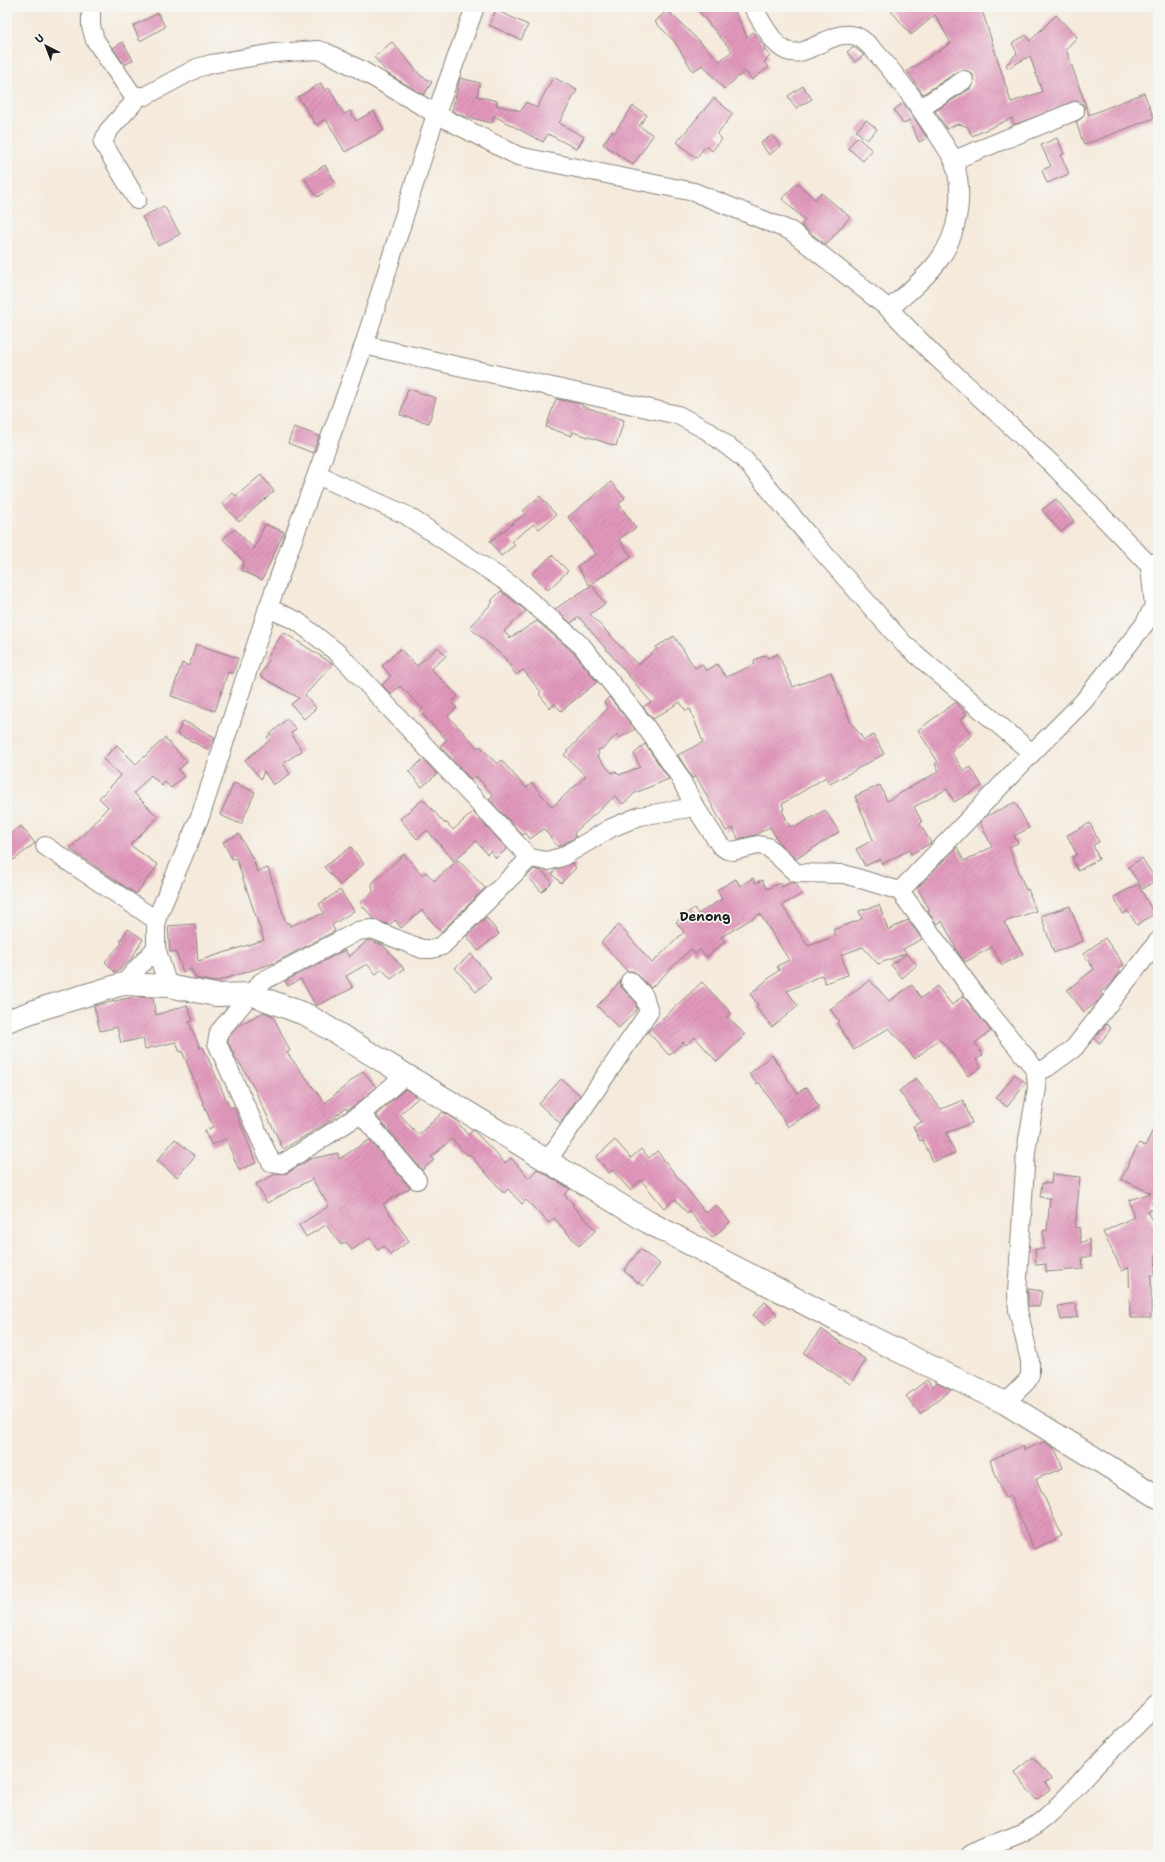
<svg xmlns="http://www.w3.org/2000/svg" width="1165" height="1862" viewBox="0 0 1165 1862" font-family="'Shantell Sans',sans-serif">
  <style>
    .building { fill: url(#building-hatch) }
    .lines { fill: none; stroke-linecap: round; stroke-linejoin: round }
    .minor-casing { stroke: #88837c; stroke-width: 20 }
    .tertiary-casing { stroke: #88837c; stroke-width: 24 }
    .minor { stroke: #fff; stroke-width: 18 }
    .tertiary { stroke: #fff; stroke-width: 22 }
    .labels { text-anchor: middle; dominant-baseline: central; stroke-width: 3.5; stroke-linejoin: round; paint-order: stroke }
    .quarter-label { font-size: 13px; font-weight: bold; fill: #1c1c1c; stroke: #f6f6f2 }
  </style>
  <defs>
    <pattern id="building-hatch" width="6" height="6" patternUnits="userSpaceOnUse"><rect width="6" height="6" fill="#e198bb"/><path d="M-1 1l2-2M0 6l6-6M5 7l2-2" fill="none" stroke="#c082a0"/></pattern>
  </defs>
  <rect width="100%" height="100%" fill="#f6f6f2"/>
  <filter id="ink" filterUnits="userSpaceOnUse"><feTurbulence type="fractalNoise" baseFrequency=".025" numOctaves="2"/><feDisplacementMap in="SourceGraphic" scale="8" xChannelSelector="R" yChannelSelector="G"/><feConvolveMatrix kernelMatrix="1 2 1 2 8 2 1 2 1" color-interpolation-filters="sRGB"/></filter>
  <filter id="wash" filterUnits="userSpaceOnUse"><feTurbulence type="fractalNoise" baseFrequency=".012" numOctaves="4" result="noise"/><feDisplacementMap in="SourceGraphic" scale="16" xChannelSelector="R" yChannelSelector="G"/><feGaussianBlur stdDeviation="0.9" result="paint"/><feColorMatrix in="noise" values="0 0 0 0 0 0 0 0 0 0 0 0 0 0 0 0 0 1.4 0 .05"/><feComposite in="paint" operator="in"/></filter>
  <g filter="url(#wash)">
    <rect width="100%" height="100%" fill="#f5eadc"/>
    <g id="blocks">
      <g class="building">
        <polygon points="695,7 733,7 747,37 753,32 765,47 764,49 770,56 764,62 769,67 752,80 745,71 724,89 703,65 693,71 674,41 655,22 667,10 720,61 732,51"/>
        <polygon points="888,7 981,7 1011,102 1042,92 1030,56 1008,68 1006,65 1017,53 1012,43 1026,35 1030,41 1056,15 1077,37 1066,49 1089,115 1144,93 1154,118 1084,145 1076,122 1083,117 1085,107 1081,103 1076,101 1014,125 1012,118 972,136 967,126 957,124 947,129 935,111 970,89 973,84 973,75 968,71 959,71 923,94 907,71 951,43 935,15 911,35"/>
        <polygon points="496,10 528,25 521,40 489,25"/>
        <polygon points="158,13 165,27 140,41 133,26"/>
        <polygon points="123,42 133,60 125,65 113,48"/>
        <polygon points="392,42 421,76 432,82 424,95 388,74 374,57"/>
        <polygon points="854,47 864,55 855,62 847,52"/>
        <polygon points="553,77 577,90 559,123 584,137 577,149 548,134 543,142 494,116 492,123 463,116 452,111 460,78 480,83 477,96 497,101 496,105 521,111 526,102 537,108"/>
        <polygon points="321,83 325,91 329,88 344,114 350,111 356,121 374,111 384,130 345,152 326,119 316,125 298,97"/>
        <polygon points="803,86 812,99 796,108 788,96"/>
        <polygon points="714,98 733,114 717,134 722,139 712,151 706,146 696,158 677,142"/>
        <polygon points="903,103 916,121 927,138 919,142 909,120 903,124 894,110"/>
        <polygon points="633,106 647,115 639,126 653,135 633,165 603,144 612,131 614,133"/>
        <polygon points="866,120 877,129 867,140 856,131"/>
        <polygon points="772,135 781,146 769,155 761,143"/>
        <polygon points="857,137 872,150 863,161 848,148"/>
        <polygon points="1057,138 1064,154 1061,155 1069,174 1047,183 1042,170 1051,166 1041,145"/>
        <polygon points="325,165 337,185 317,197 304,178"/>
        <polygon points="797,183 815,199 821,193 850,217 826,245 801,226 805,220 782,199"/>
        <polygon points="164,206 180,234 158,246 142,217"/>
        <polygon points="408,389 436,398 429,423 400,415"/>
        <polygon points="556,399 582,404 582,406 624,420 616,446 573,432 572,436 546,427"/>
        <polygon points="294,427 319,436 313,453 288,443"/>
        <polygon points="261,475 274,491 239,522 222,503 233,493 236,496"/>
        <polygon points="611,482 625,498 619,504 636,528 619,539 632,557 589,585 577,566 596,554 568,517"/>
        <polygon points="540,496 556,515 539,529 534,524 512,541 515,545 501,556 490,541 525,514 523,511"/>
        <polygon points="1056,499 1074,521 1061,532 1042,510"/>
        <polygon points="265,524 284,532 262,580 241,570 244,562 223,539 235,529 254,549"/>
        <polygon points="552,555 568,571 548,590 532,574"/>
        <polygon points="592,585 605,604 590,614 638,665 657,649 656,647 674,636 695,668 702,664 706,671 717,664 726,677 755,664 754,660 766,655 768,658 778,654 793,687 831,672 850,721 864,740 874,735 884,754 830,784 826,777 782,804 784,809 782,810 790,827 794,825 795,827 825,810 839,832 796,859 780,844 770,827 755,835 738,839 733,828 726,831 696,776 692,778 678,755 703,742 690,709 686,711 680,702 653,719 643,707 651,702 579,617 571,623 555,609"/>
        <polygon points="501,591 526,611 504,631 510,638 537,621 574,653 597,682 561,711 555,704 550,708 539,694 541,692 523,670 516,675 504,657 469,627 493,602 491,601"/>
        <polygon points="283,632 333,664 305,695 316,708 304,719 291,704 299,698 260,676 269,659 267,658"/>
        <polygon points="196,644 238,658 233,673 228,672 215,711 171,696 182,663 189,666"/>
        <polygon points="438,647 446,656 431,669 458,696 452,702 457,708 448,716 478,748 480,746 497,764 501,760 526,788 532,783 552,807 586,776 564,755 608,708 604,702 609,697 635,729 619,738 617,734 605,747 597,751 599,753 597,756 612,773 615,771 619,775 640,767 634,754 645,744 669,779 635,793 623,804 615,796 574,833 576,837 558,847 544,829 530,839 526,833 523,835 489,799 493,795 476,776 471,780 440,746 447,740 420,712 423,709 400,686 391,694 382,685 391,676 382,666 400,649 417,666"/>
        <polygon points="956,702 967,715 960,720 972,735 951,752 964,771 971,767 982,786 954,802 947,789 914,807 922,822 920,824 931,843 911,854 909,850 882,864 880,859 865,866 856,849 873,840 855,796 880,785 887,801 939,771 935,764 938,762 918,730"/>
        <polygon points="287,719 296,729 291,733 302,751 283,763 290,774 273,785 264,771 261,779 245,760 270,740 267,737"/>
        <polygon points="183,721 215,737 209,750 177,734"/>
        <polygon points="165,738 187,762 178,770 184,776 171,788 165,782 162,786 151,775 134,793 158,817 130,845 158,865 136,894 70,849 108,807 99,798 121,776 103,759 117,745 136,764"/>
        <polygon points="423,759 437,774 422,787 409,772"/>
        <polygon points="234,783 255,792 241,824 220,815"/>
        <polygon points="423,799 445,824 446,822 453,830 473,812 507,849 496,858 490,851 487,854 476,841 454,861 427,830 417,839 400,819"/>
        <polygon points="1015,802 1029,828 1014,836 1018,843 1009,847 1026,890 1028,889 1036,911 1004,922 1023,954 1002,965 992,947 965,962 955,949 956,948 942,921 937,924 927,911 930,910 917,888 957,847 964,861 992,847 980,822 985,817"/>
        <polygon points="1090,823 1099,842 1093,845 1099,859 1078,871 1072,857 1077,855 1067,835"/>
        <polygon points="21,826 35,843 14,860 7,851 7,837"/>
        <polygon points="239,834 254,861 257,872 268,868 286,923 289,923 290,926 324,913 319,904 340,890 354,911 332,925 335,931 274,963 215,982 196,978 191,969 183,972 176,952 170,952 168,926 195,924 198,961 264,940 236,858 232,859 223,842"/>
        <polygon points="351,847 364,864 340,885 324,867"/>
        <polygon points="404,854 422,875 426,872 434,881 458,860 485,888 441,932 422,910 401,928 395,920 389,925 374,919 360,903 373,892 372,883"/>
        <polygon points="1142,858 1156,880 1143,889 1128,867"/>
        <polygon points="572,863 576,868 561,883 552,874 556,869"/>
        <polygon points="534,869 542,871 552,882 542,892 527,876"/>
        <polygon points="753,878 756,883 762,880 767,889 780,883 782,887 792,882 796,884 802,894 782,905 808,946 836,936 833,930 862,919 859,911 879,905 888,930 908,920 922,939 903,949 906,953 878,964 863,947 841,955 848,975 825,983 822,975 787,991 798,1006 772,1027 756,1007 758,1005 750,994 779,970 777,966 789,960 760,914 721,937 725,942 706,957 700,950 695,954 691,949 651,988 637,974 633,971 627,971 601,942 619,925 652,963 684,932 676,922 694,908 698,914 722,899 717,890 736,879 740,886"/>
        <polygon points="1138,884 1154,914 1137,925 1128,911 1123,914 1114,897"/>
        <polygon points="1070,906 1083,941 1054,953 1041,916"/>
        <polygon points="486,917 499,934 478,951 467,936"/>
        <polygon points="128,929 143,939 132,958 116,973 105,962 122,943 120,941"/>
        <polygon points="1105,938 1124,965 1118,968 1120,972 1110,986 1100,992 1103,995 1097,1002 1084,1012 1067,990 1094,969 1083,954"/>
        <polygon points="368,940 383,945 404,969 391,979 382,969 376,974 367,964 346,976 353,988 316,1006 301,979 288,986 285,981 345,950 349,957"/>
        <polygon points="471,954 491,978 476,992 455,968"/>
        <polygon points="907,954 917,965 902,978 891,965"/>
        <polygon points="870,980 889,1001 912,985 921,998 937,986 952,1005 963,996 991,1031 975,1043 983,1055 976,1060 981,1067 968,1076 948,1048 939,1039 915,1059 889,1028 854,1050 837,1023 839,1021 830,1009"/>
        <polygon points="620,982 622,988 635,1001 637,1009 619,1028 597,1006"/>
        <polygon points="702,982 731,1013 727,1016 745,1035 717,1062 695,1037 686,1045 683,1042 669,1055 648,1032"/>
        <polygon points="138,997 153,998 156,1015 187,1005 193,1021 189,1022 200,1048 203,1047 230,1108 234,1107 256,1163 239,1170 226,1139 212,1145 204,1131 213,1127 182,1051 180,1052 176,1042 145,1049 143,1038 121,1043 117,1027 100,1031 94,1006 124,999"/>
        <polygon points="264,1012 273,1016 290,1051 287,1053 325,1103 363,1071 376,1087 355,1106 347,1110 346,1108 325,1124 283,1149 254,1088 238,1060 237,1061 228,1042 229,1037 239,1025"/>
        <polygon points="1106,1024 1111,1028 1100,1043 1094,1039"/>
        <polygon points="772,1055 797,1093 807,1087 819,1107 788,1127 759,1082 757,1084 749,1074"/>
        <polygon points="1015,1074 1026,1083 1007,1107 996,1098"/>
        <polygon points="916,1078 941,1109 963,1100 972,1123 946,1133 955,1153 933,1162 923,1140 920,1141 913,1126 922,1122 899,1091"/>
        <polygon points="561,1079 580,1095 560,1123 539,1104"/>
        <polygon points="405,1089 418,1098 400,1114 418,1135 443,1112 455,1119 468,1135 473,1130 474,1131 505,1163 511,1158 529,1178 537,1169 570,1189 564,1195 574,1204 572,1205 596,1230 579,1246 554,1218 549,1223 526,1200 522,1204 508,1189 504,1193 469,1154 467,1155 452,1139 431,1157 434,1160 422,1170 376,1115"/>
        <polygon points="1158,1120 1158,1197 1156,1195 1152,1203 1154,1209 1147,1211 1158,1233 1158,1253 1156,1254 1155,1275 1151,1275 1151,1318 1130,1318 1129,1267 1122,1271 1103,1232 1134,1217 1129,1200 1151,1193 1121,1179 1139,1143 1145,1146"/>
        <polygon points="175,1139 195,1156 177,1177 157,1161"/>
        <polygon points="369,1140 410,1188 383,1204 409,1241 390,1255 384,1246 378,1250 370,1238 352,1250 346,1242 341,1245 326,1225 306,1237 299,1225 329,1206 312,1179 267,1203 256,1184 276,1174 288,1173 310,1159 338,1153 339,1159"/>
        <polygon points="615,1140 631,1158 641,1149 649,1158 657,1151 706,1213 716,1205 730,1222 712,1238 689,1211 687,1213 675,1199 664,1208 641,1180 630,1190 612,1170 609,1173 596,1157"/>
        <polygon points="1052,1174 1080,1177 1075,1228 1079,1227 1081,1243 1089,1239 1091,1257 1082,1257 1083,1269 1046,1272 1046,1264 1036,1265 1035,1249 1044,1249 1043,1231 1047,1230 1050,1198 1040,1197 1042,1183 1051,1184"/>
        <polygon points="640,1249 660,1264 643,1286 624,1271"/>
        <polygon points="1028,1289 1042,1291 1039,1307 1028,1306"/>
        <polygon points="765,1302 777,1314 765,1326 753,1315"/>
        <polygon points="1075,1303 1078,1317 1061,1320 1058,1306"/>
        <polygon points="821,1329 866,1360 850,1384 804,1353"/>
        <polygon points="927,1380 932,1387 937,1383 951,1390 920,1414 906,1396"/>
        <polygon points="1044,1442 1055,1449 1063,1468 1036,1479 1062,1536 1034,1549 1010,1496 1005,1498 990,1460 1023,1446 1024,1450"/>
        <polygon points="1033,1757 1051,1779 1045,1783 1050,1789 1036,1800 1014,1772"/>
      </g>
    </g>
  </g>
  <g filter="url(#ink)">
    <use href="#blocks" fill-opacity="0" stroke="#88837c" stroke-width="1"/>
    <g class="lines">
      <g class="minor-casing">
        <g id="minor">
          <polyline points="91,7 91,26 95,40 136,100 136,96 145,96 197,68 211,64 274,53 318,50 325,52 361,70 436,114 518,156 694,192 791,231 889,309 933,354 1053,465 1150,566"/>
          <path d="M753,7c7,12 15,28 25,38 25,24 48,-18 78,-9 13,4 40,41 50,53 13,17 24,34 36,52 4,7 10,14 12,21 11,32 4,72 -15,98 -14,19 -33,34 -50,49"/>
          <polyline points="136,100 108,131 103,143 137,200"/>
          <polyline points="921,108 964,80"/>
          <polyline points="954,160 1075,111"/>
          <polyline points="364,345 678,415 708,431 743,458 813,541 904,644 1032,753"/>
          <polyline points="317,475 406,515 514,587 582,646 646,727 678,774 695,807 720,845 727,850 733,851 758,845 768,847 796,873 844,874 900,891 1032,753 1083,702 1144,625 1154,606 1150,566 1158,561"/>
          <polyline points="268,608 297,621 339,654 530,858 547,861 562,857 611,828 640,816 695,807"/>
          <polyline points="45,846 156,920"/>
          <polyline points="900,891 980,1001 1031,1064 1036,1073 1037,1088 1026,1151 1017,1293 1018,1310 1030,1361 1030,1375 1027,1381 1005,1403"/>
          <polyline points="156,948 168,986"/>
          <polyline points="123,984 156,948 156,920 201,814 268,608 364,345 436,114 475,7"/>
          <polyline points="1036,1073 1048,1067 1074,1048 1158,941"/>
          <polyline points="406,1074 361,1114 282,1164 271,1162 217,1043 219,1032 261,982 358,931 372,929 422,949 431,949 442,946 530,858"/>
          <polyline points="361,1114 417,1180"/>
          <polyline points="548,1160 649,1012 644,996 630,981"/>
          <path d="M970,1855c20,-13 46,-16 66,-30 23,-17 40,-39 60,-60 21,-21 42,-40 62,-62"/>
        </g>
      </g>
      <g class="tertiary-casing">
        <polyline id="tertiary" points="7,1021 43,1008 123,984 168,986 216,995 251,994 307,1015 648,1222 846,1325 1005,1403 1158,1497"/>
      </g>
      <use href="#minor" class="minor"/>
      <use href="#tertiary" class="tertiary"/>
    </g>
  </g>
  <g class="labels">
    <g class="quarter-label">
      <text x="705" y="916">Denong</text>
    </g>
  </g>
  <rect width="1165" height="1862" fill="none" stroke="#f6f6f2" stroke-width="24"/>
  <g transform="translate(46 46) rotate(318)" stroke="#f6f6f2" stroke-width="3" paint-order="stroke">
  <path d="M0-3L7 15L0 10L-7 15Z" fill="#1c1c1c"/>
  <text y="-6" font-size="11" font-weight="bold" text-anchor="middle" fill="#1c1c1c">U</text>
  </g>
</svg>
